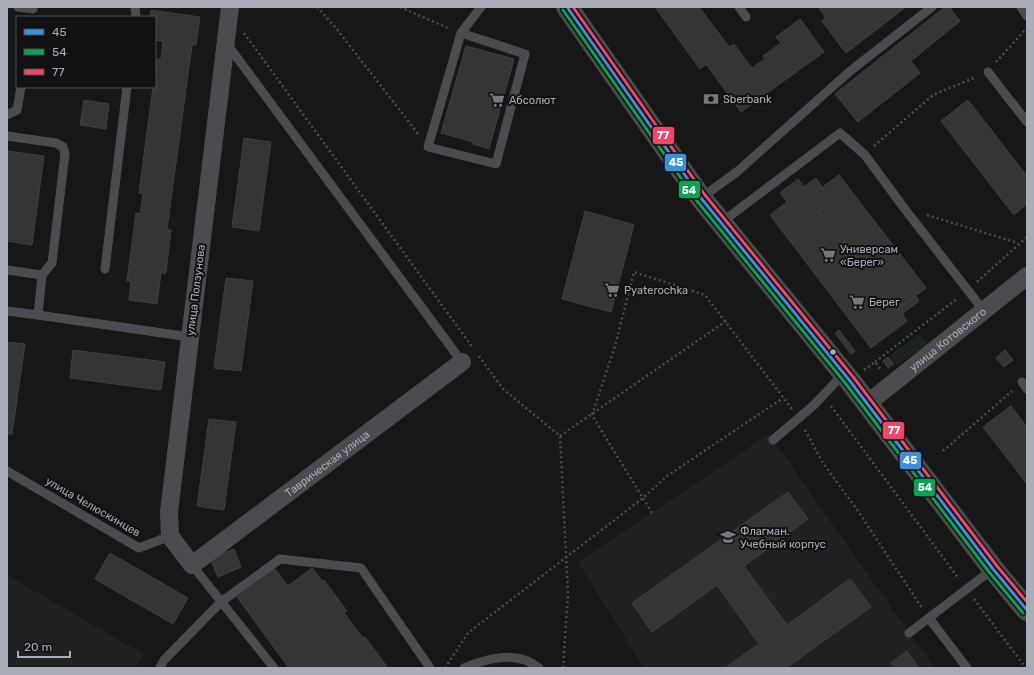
<svg xmlns="http://www.w3.org/2000/svg" width="1034" height="675" viewBox="0 0 1034 675" font-family="Rubik,sans-serif">
  <style>
    .built { fill: #212123 }
    .green { fill: #1d241e }
    .building { fill: #353536; stroke: #3f4043 }
    .lines { fill: none; stroke-linecap: round; stroke-linejoin: round }
    .path { stroke: #4d4e52; stroke-width: 2.5; stroke-dasharray: 2 3; stroke-linecap: butt }
    .lane { stroke: #4b4c50; stroke-width: 9 }
    .street { stroke: #4b4c50; stroke-width: 18 }
    .secondary { stroke: #4a4a4e; stroke-width: 22 }
    .bus-1-casing { stroke: #111113; stroke-width: 6 }
    .bus-2-casing { stroke: #111113; stroke-width: 6 }
    .bus-3-casing { stroke: #111113; stroke-width: 6 }
    .bus-1 { stroke: #3a90db; stroke-width: 3 }
    .bus-2 { stroke: #00a651; stroke-width: 3 }
    .bus-3 { stroke: #f34667; stroke-width: 3 }
    .bus-dot { fill: #a8adb8; stroke: #111113; stroke-width: 1.5 }
    .labels { text-anchor: middle; dominant-baseline: central; stroke-width: 4; stroke-linejoin: round; paint-order: stroke }
    .poi-label { font-size: 11px; fill: #a8adb8; stroke: #111113; text-anchor: start }
    .street-label { font-size: 11px; fill: #a8adb8; stroke: #111113 }
    .line-badge { stroke: #111113; stroke-width: 1.5 }
    .badge-label { font-size: 11px; text-anchor: middle; font-weight: bold; fill: #fff }
  </style>
  <rect width="100%" height="100%" fill="#171717"/>
  <g class="built">
    <polygon points="769,434 909,633 935,668 644,668 578,562"/>
    <polygon points="7,575 143,654 135,668 7,668"/>
  </g>
  <g class="green">
    <polygon points="919,334 927,345 897,365 890,355"/>
    <polygon points="725,483 734,496 720,505 711,493"/>
    <polygon points="661,530 670,543 656,553 647,540"/>
  </g>
  <g class="building">
    <polygon points="655,7 699,7 729,47 734,44 752,68 765,59 763,56 781,43 776,37 800,19 824,52 741,112 706,64 700,69"/>
    <polygon points="818,7 906,7 846,53 822,21 826,18"/>
    <polygon points="945,7 949,7 960,21 911,61 898,44"/>
    <polygon points="151,10 200,17 196,45 192,45 167,229 171,230 166,273 161,273 157,304 129,300 131,281 127,281 136,213 140,214 143,194 139,193 153,87 155,87 157,59 161,60 163,41 155,40 155,17 150,17"/>
    <polygon points="898,44 920,73 858,122 835,94"/>
    <polygon points="466,46 514,59 489,149 473,144 474,142 441,133"/>
    <polygon points="84,100 109,104 106,129 80,125"/>
    <polygon points="968,100 1027,176 1027,204 1014,215 941,121"/>
    <polygon points="244,138 271,142 259,231 232,227"/>
    <polygon points="7,151 44,156 32,245 7,241"/>
    <polygon points="839,175 926,288 898,309 890,298 886,301 861,269 865,266 845,241 842,244 818,212 821,210 811,196"/>
    <polygon points="816,178 822,187 811,196 821,210 818,212 842,244 845,241 865,266 861,269 886,301 890,298 898,309 916,296 919,301 902,314 907,321 871,348 770,215 787,202 780,193 798,179 804,187"/>
    <polygon points="585,211 634,225 611,312 562,299"/>
    <polygon points="226,278 253,281 241,371 214,368"/>
    <polygon points="839,330 855,351 851,354 835,333"/>
    <polygon points="7,342 25,344 12,434 7,434"/>
    <polygon points="73,350 165,362 161,390 70,378"/>
    <polygon points="1005,350 1013,360 1004,367 996,358"/>
    <polygon points="888,357 894,364 888,368 883,361"/>
    <polygon points="1011,406 1027,427 1027,484 983,427"/>
    <polygon points="209,419 236,422 224,510 197,506"/>
    <polygon points="788,492 808,519 744,566 787,625 850,579 871,607 786,668 725,668 759,644 717,585 652,632 632,603"/>
    <polygon points="234,549 241,567 218,577 210,558"/>
    <polygon points="110,553 188,598 173,624 95,579"/>
    <polygon points="312,568 322,581 324,580 347,611 344,613 363,638 365,637 388,668 289,668 237,597 275,569 288,586"/>
    <polygon points="907,651 919,668 895,668 891,663"/>
  </g>
  <g class="lines">
    <g class="path">
      <polyline points="317,7 336,28 419,135"/>
      <polyline points="400,7 450,29"/>
      <polyline points="244,33 473,348"/>
      <polyline points="996,62 1026,29"/>
      <polyline points="874,146 933,95 976,77"/>
      <polyline points="927,215 1018,243"/>
      <polyline points="977,282 1027,237"/>
      <polyline points="479,356 503,389 560,436 568,594 563,668"/>
      <polyline points="875,362 958,298"/>
      <polyline points="864,370 875,362 882,371"/>
      <polyline points="831,406 959,579"/>
      <polyline points="805,430 823,463 858,511 922,608"/>
      <polyline points="560,436 726,321"/>
      <polyline points="943,451 1012,391"/>
      <polyline points="652,513 592,415 615,346 634,272 705,295 792,409"/>
      <polyline points="974,599 1026,668"/>
      <polyline points="445,668 468,633 643,498 667,476 783,398"/>
    </g>
    <g class="lane">
      <polyline points="18,7 33,9"/>
      <polyline points="135,7 136,17"/>
      <polyline points="739,7 746,17"/>
      <polyline points="1021,7 1027,16"/>
      <polyline points="461,33 525,54 496,164 428,147 461,33 481,7"/>
      <polyline points="227,44 462,362"/>
      <polyline points="988,72 1027,122"/>
      <polyline points="7,115 17,110 21,87"/>
      <polyline points="7,136 56,143 63,147 65,154 52,263 42,275 38,315 190,337"/>
      <polyline points="701,198 738,171 849,72 932,7"/>
      <polyline points="722,222 840,133 865,155 904,208 984,311"/>
      <polyline points="105,269 127,87"/>
      <polyline points="7,270 42,275"/>
      <polyline points="7,311 38,315"/>
      <polyline points="1022,382 1027,389"/>
      <polyline points="773,440 814,405 844,373"/>
      <polyline points="7,471 139,548 170,536"/>
      <polyline points="192,565 274,668"/>
      <polyline points="929,618 967,668"/>
      <polyline points="909,633 993,569"/>
      <polyline points="160,668 164,660 221,602 280,559 361,568 430,668"/>
      <path d="M464,668c24,-10 53,-18 75,0"/>
    </g>
    <g class="street">
      <path id="s1" d="M230,7l-61,505 1,24 22,29 270,-203"/>
      <path id="s2" d="M868,403l159,-127"/>
    </g>
    <polyline class="secondary" points="567,7 701,198 850,381 993,569 1027,610"/>
    <g class="bus-1-casing">
      <polyline id="bus-1" points="567,7 701,198 850,381 993,569 1027,610"/>
    </g>
    <g class="bus-2-casing">
      <polyline id="bus-2" points="563,10 697,201 846,384 989,572 1023,613"/>
    </g>
    <g class="bus-3-casing">
      <polyline id="bus-3" points="573,7 705,195 854,378 997,566 1027,602"/>
    </g>
    <use href="#bus-1" class="bus-1"/>
    <use href="#bus-2" class="bus-2"/>
    <use href="#bus-3" class="bus-3"/>
  </g>
  <defs>
    <g id="bank-bare" transform="scale(1.2)"><path d="M-6-4H6V4H-6ZM0-2.3a2.3 2.3 0 1 0 0 4.6a2.3 2.3 0 1 0 0-4.6Z" fill="#757880" stroke="#111113" stroke-width="2.5" paint-order="stroke"/></g>
    <g id="supermarket-bare" transform="scale(1.2)"><path d="M-6-5.5h2.5l.6 2H6L4.5 2H-2.5L-4.4-4H-6ZM-1.5 3.2a1.3 1.3 0 1 0 .1 0ZM3 3.2a1.3 1.3 0 1 0 .1 0Z" fill="#757880" stroke="#111113" stroke-width="2.5" paint-order="stroke"/></g>
    <g id="school-bare" transform="scale(1.2)"><path d="M0-5L7-2L0 1L-7-2ZM-4 1L0 2.5L4 1V4Q0 6-4 4Z" fill="#757880" stroke="#111113" stroke-width="2.5" paint-order="stroke"/></g>
  </defs>
  <g fill-rule="evenodd">
    <use href="#bank-bare" x="711" y="99"/>
    <use href="#supermarket-bare" x="497" y="100"/>
    <use href="#supermarket-bare" x="828" y="255"/>
    <use href="#supermarket-bare" x="612" y="290"/>
    <use href="#supermarket-bare" x="857" y="302"/>
    <use href="#school-bare" x="728" y="537"/>
  </g>
  <circle class="bus-dot" cx="833" cy="352" r="3.5"/>
  <g class="labels">
    <g class="poi-label">
      <text x="723" y="99">Sberbank</text>
      <text x="509" y="100">Абсолют</text>
      <text x="840" y="249">Универсам<tspan x="840" dy="13">«Берег»</tspan></text>
      <text x="624" y="290">Pyaterochka</text>
      <text x="869" y="302">Берег</text>
      <text x="740" y="531">Флагман.<tspan x="740" dy="13">Учебный корпус</tspan></text>
    </g>
    <g class="street-label">
      <text transform="translate(196 290) rotate(-83)">улица Ползунова</text>
      <text stroke="none"><textPath href="#s2" startOffset="102">улица Котовского</textPath></text>
      <text stroke="none"><textPath href="#s1" startOffset="738">Таврическая улица</textPath></text>
      <text transform="translate(93 507) rotate(30)">улица Челюскинцев</text>
    </g>
  </g>
  <g class="line-badge">
    <rect x="652" y="126" width="23" height="19" rx="4" fill="#f34667"/>
    <rect x="664" y="153" width="23" height="19" rx="4" fill="#3a90db"/>
    <rect x="678" y="180" width="23" height="19" rx="4" fill="#00a651"/>
    <rect x="882" y="421" width="23" height="19" rx="4" fill="#f34667"/>
    <rect x="899" y="451" width="23" height="19" rx="4" fill="#3a90db"/>
    <rect x="913" y="478" width="23" height="19" rx="4" fill="#00a651"/>
  </g>
  <g class="badge-label">
    <text x="663" y="139">77</text>
    <text x="676" y="166">45</text>
    <text x="689" y="194">54</text>
    <text x="894" y="434">77</text>
    <text x="910" y="464">45</text>
    <text x="925" y="491">54</text>
  </g>
  <rect width="1034" height="675" fill="none" stroke="#a8adb8" stroke-width="16"/>
  <rect x="16" y="16" width="140" height="72" fill="#111113" stroke="#4d4f55"/>
  <rect x="24" y="29" width="20" height="6" fill="#3a90db" stroke="#4d4f55"/>
  <text x="52" y="36" font-size="12" fill="#a8adb8">45</text>
  <rect x="24" y="49" width="20" height="6" fill="#00a651" stroke="#4d4f55"/>
  <text x="52" y="56" font-size="12" fill="#a8adb8">54</text>
  <rect x="24" y="69" width="20" height="6" fill="#f34667" stroke="#4d4f55"/>
  <text x="52" y="76" font-size="12" fill="#a8adb8">77</text>
  <path d="M18 651v6h52v-6" fill="none" stroke="#a8adb8" stroke-width="2"/>
  <text x="24" y="651" font-size="12" fill="#a8adb8" stroke="#111113" stroke-width="3" paint-order="stroke">20 m</text>
</svg>
